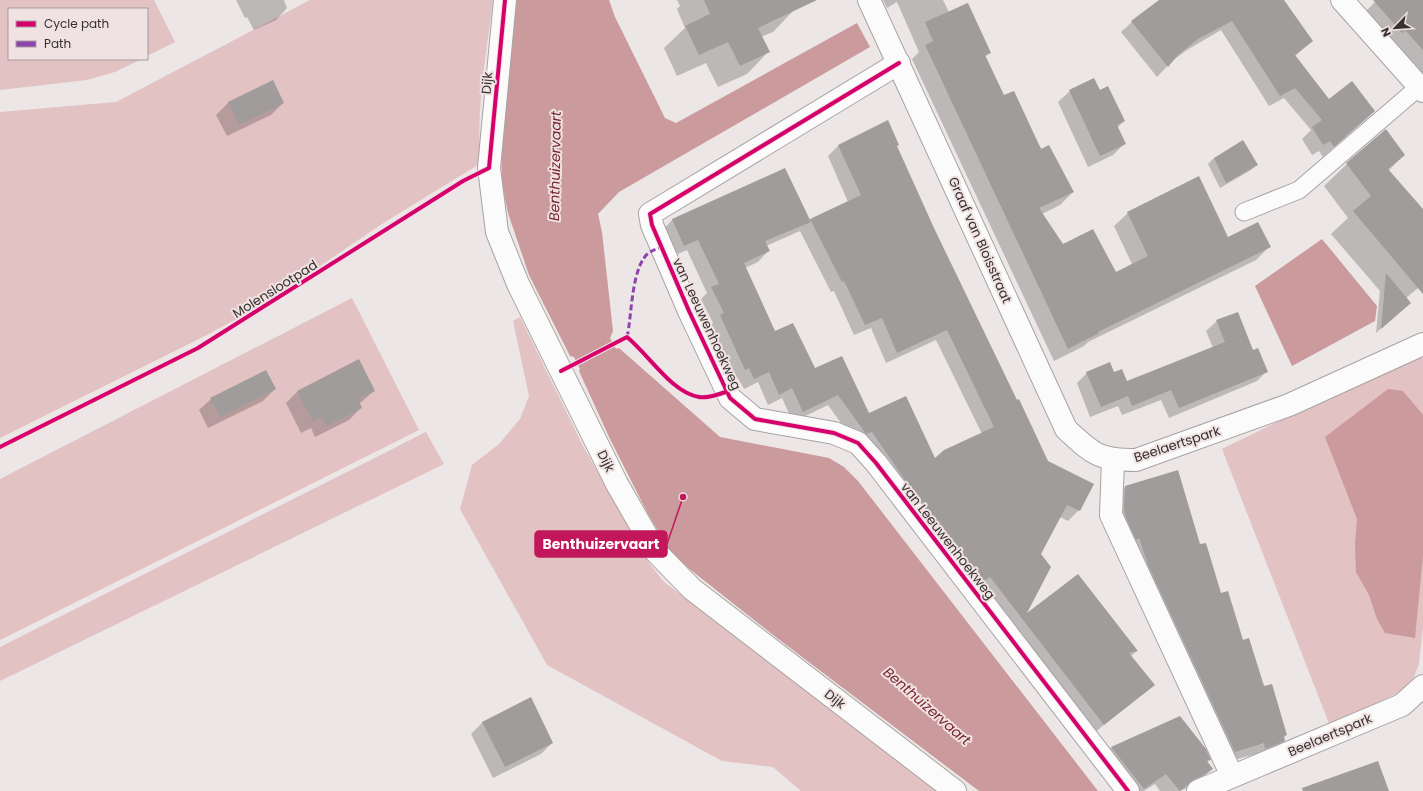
<svg xmlns="http://www.w3.org/2000/svg" width="1423" height="791" viewBox="0 0 1423 791" font-family="Poppins,sans-serif">
  <style>
    .green { fill: #e3c2c3 }
    .water { fill: #cb9a9c }
    .shadow { fill: #0003; fill-rule: evenodd }
    .building { fill: #a09c9c }
    .lines { fill: none; stroke-linecap: round; stroke-linejoin: round }
    .service-casing { stroke: #a8a3a3; stroke-width: 19 }
    .minor-casing { stroke: #a8a3a3; stroke-width: 24 }
    .tertiary-casing { stroke: #a8a3a3; stroke-width: 24 }
    .service { stroke: #fcfbfb; stroke-width: 17 }
    .minor { stroke: #fcfbfb; stroke-width: 22 }
    .tertiary { stroke: #fcfbfb; stroke-width: 22 }
    .quiet { stroke: #8e44ad; stroke-width: 3; stroke-dasharray: 6 3; stroke-linecap: butt }
    .cycleway-casing { stroke: #f0e2e2; stroke-width: 6 }
    .cycleway { stroke: #d6006c; stroke-width: 4 }
    .labels { text-anchor: middle; dominant-baseline: central; stroke-width: 4; stroke-linejoin: round; paint-order: stroke }
    .street-label { font-size: 13px; fill: #363030; stroke: #f0e2e2 }
    .water-label { font-size: 14px; font-style: italic; fill: #782630; stroke: #f0e2e2 }
    .leader { fill: none; stroke: #c2185b; stroke-width: 1.5 }
    .callout-dot { fill: #c2185b; stroke: #f0e2e2; stroke-width: 1.5 }
    .callout { fill: #c2185b; stroke: #c2185b; stroke-width: 1.5 }
    .callout-label { font-size: 14px; text-anchor: middle; font-weight: bold; fill: #fff }
  </style>
  <rect width="100%" height="100%" fill="#ece6e6"/>
  <g class="green">
    <polygon points="0,0 154,0 175,42 147,56 147,9 9,9 9,59 142,59 115,72 87,80 0,90"/>
    <path d="M310,0h183c-6,50 -18,114 -12,163l-96,59 -121,82 -59,32 -205,102v-326l116,-10z"/>
    <polygon points="352,298 419,430 0,640 0,479"/>
    <polygon points="520,317 583,446 650,564 664,582 812,691 939,791 801,791 773,767 722,761 547,665 460,509 472,465 499,444 520,419 529,396 513,321"/>
    <polygon points="1413,355 1423,359 1423,627 1419,664 1410,687 1330,726 1222,449"/>
    <polygon points="426,432 444,464 0,681 0,647"/>
  </g>
  <g class="water">
    <polygon points="515,0 609,0 615,17 665,118 676,123 857,23 870,47 619,192 598,214 602,232 613,331 610,338 616,349 619,348 720,437 829,458 844,467 858,481 1098,791 979,791 777,638 673,556 648,514 610,439 579,371 580,369 574,357 570,356 529,275 508,213 502,184 501,136"/>
    <polygon points="1322,239 1377,306 1375,321 1292,366 1255,286"/>
    <polygon points="1388,389 1403,391 1423,415 1423,556 1415,638 1385,633 1377,619 1369,595 1356,572 1355,545 1357,519 1325,437"/>
  </g>
  <g class="shadow">
    <polygon points="236,0 284,0 287,8 276,20 254,30 247,17 245,18"/>
    <polygon points="677,0 790,0 794,10 773,32 761,37 768,52 747,74 718,87 706,63 677,76 664,48 685,28 677,9 680,6"/>
    <polygon points="883,0 943,0 949,12 967,3 990,53 985,57 1003,96 1073,192 1060,205 1042,214 1063,246 1115,273 1132,264 1114,226 1128,213 1269,247 1256,260 1088,342 1084,346 1054,361 912,59 919,52 897,2 887,8"/>
    <polygon points="1182,0 1281,0 1312,41 1295,56 1329,100 1374,111 1323,157 1319,151 1312,155 1302,139 1311,130 1284,98 1269,106 1221,30 1187,50 1172,61 1157,77 1121,32 1132,22"/>
    <polygon points="1377,0 1423,0 1423,74 1393,41 1390,44 1364,13"/>
    <polygon points="272,82 283,103 271,115 227,136 216,115 228,103"/>
    <polygon points="1070,91 1124,121 1117,128 1124,144 1113,155 1088,167 1058,102"/>
    <path d="M838,146l58,1 37,81 114,234 32,48 -11,11 -8,-4 -20,37 -16,63 113,34 -6,5 22,28 -60,50 -237,-290 -28,-39 -35,17 -11,-24 -14,7 -10,-23 -14,7 -6,-11 -3,2 -25,-54 3,-3 -12,-24 6,-6 -20,-43 -14,6 -11,-25 10,-11 113,-51 24,52 39,-19 -20,-46zM800,231l31,61 3,-1 20,44 17,-7 15,35 50,-23 46,94 -48,26 -65,-45 -54,-45 -40,-38 -30,-64 13,-6 10,-11 -2,-5z"/>
    <polygon points="1404,155 1388,171 1422,209 1423,208 1423,284 1406,298 1404,308 1376,333 1380,291 1331,234 1348,218 1324,186 1347,164"/>
    <polygon points="1214,158 1256,165 1251,170 1220,188 1208,164"/>
    <polygon points="1217,321 1252,351 1267,371 1257,381 1169,418 1161,400 1122,415 1118,406 1090,417 1077,383 1087,373 1114,374 1126,382 1213,348 1206,331"/>
    <polygon points="275,389 263,401 208,428 199,410 211,399"/>
    <polygon points="298,391 374,391 359,404 361,408 349,420 315,437 311,428 301,433 286,403"/>
    <polygon points="1125,487 1199,546 1286,735 1283,738 1284,740 1272,752 1254,760 1252,755 1223,763 1113,499"/>
    <polygon points="1180,718 1209,759 1207,762 1212,768 1194,785 1180,791 1160,791 1155,784 1144,791 1126,791 1100,759 1111,748"/>
    <polygon points="483,722 552,743 541,754 493,778 471,734"/>
  </g>
  <g class="building">
    <polygon points="704,0 817,0 758,28 770,52 740,66 728,42 699,55 685,26 710,14"/>
    <polygon points="1159,0 1284,0 1313,41 1295,55 1329,99 1352,81 1375,111 1334,147 1330,141 1323,145 1312,127 1322,120 1295,88 1280,96 1232,21 1198,39 1178,55 1168,67 1131,21"/>
    <polygon points="1373,0 1423,0 1423,50 1405,30 1402,33"/>
    <polygon points="968,3 991,53 985,55 1004,95 1014,91 1041,149 1049,145 1074,192 1039,208 1063,244 1093,229 1116,272 1148,256 1127,212 1199,176 1228,237 1258,222 1271,247 1098,332 1099,333 1068,349 925,45 933,41 925,22"/>
    <polygon points="1094,78 1100,90 1108,86 1125,121 1117,125 1126,144 1100,156 1069,90"/>
    <polygon points="273,80 284,103 239,125 228,102"/>
    <polygon points="888,120 899,145 897,146 934,228 1017,400 1019,399 1048,461 1094,484 1080,511 1067,505 1041,554 1051,567 1027,613 1078,574 1138,651 1129,653 1155,685 1104,725 990,577 983,582 905,480 872,432 866,434 838,395 803,412 792,388 779,395 769,372 754,379 749,368 745,370 720,315 724,313 711,287 719,284 698,240 684,246 672,219 785,168 811,222 765,241 770,251 744,263 775,331 793,323 815,368 842,356 869,413 906,396 935,458 944,450 994,427 947,330 897,353 882,318 865,325 844,281 842,282 810,219 861,195 838,145"/>
    <polygon points="1386,129 1405,155 1388,169 1423,209 1423,294 1353,211 1371,196 1346,163"/>
    <polygon points="1243,140 1258,165 1226,183 1214,158"/>
    <polygon points="1386,273 1411,303 1381,329"/>
    <polygon points="1238,312 1253,350 1258,348 1268,372 1179,408 1171,390 1132,406 1128,396 1101,407 1086,372 1110,362 1114,372 1122,369 1127,381 1225,342 1216,320"/>
    <polygon points="359,359 375,391 358,399 362,408 327,426 322,417 313,422 297,391"/>
    <polygon points="266,370 276,389 220,417 210,398"/>
    <polygon points="1178,470 1200,544 1206,543 1221,593 1228,591 1243,640 1249,638 1264,686 1272,684 1287,735 1284,736 1285,741 1265,749 1264,743 1235,752 1148,565 1139,538 1136,540 1126,518 1124,509 1125,486"/>
    <polygon points="531,697 553,743 505,767 482,722"/>
    <polygon points="1180,716 1206,749 1211,760 1207,761 1213,769 1206,774 1193,780 1180,791 1166,774 1144,789 1111,747"/>
    <polygon points="1378,761 1389,791 1303,791 1302,788"/>
  </g>
  <g class="lines">
    <g class="service-casing">
      <polyline id="service" points="1244,212 1299,190 1419,87"/>
    </g>
    <g class="minor-casing">
      <g id="minor">
        <polyline points="505,0 489,168 497,232 518,284 617,484 656,552 692,589 955,791"/>
        <path d="M869,0l197,429c27,25 32,31 70,31l153,-55 134,-61"/>
        <polyline points="899,63 650,214 652,225 689,311 730,398 755,419 834,433 858,443 876,463 1128,791"/>
        <polyline points="1113,460 1111,515 1232,776"/>
        <polyline points="1198,791 1402,705 1423,686"/>
      </g>
    </g>
    <g class="tertiary-casing">
      <polyline id="tertiary" points="1342,0 1423,91"/>
    </g>
    <use href="#service" class="service"/>
    <use href="#minor" class="minor"/>
    <use href="#tertiary" class="tertiary"/>
    <path class="quiet" d="M627,337c5,-20 4,-73 23,-85 3,-2 7,-3 11,-5"/>
    <g class="cycleway-casing">
      <g id="cycleway">
        <polyline points="899,63 650,214 652,225 689,311 730,398 755,419 834,433 858,443 876,463 1128,791"/>
        <path d="M561,371l66,-34c22,18 45,56 72,60 9,2 19,-3 27,-5"/>
        <polyline points="0,447 198,348 463,181 489,168 505,0"/>
      </g>
    </g>
    <use href="#cycleway" class="cycleway"/>
  </g>
  <g class="labels">
    <g class="street-label">
      <text transform="translate(487 83) rotate(-85)">Dijk</text>
      <text transform="translate(980 240) rotate(66)">Graaf van Bloisstraat</text>
      <text transform="translate(275 289) rotate(-32)">Molenslootpad</text>
      <text transform="translate(707 324) rotate(65)">van Leeuwenhoekweg</text>
      <text transform="translate(1177 444) rotate(-18)">Beelaertspark</text>
      <text transform="translate(606 461) rotate(64)">Dijk</text>
      <text transform="translate(948 541) rotate(52)">van Leeuwenhoekweg</text>
      <text transform="translate(835 699) rotate(38)">Dijk</text>
      <text transform="translate(1330 735) rotate(-23)">Beelaertspark</text>
    </g>
    <g class="water-label">
      <text transform="translate(555 166) rotate(-89)">Benthuizervaart</text>
      <text transform="translate(927 706) rotate(41)">Benthuizervaart</text>
    </g>
  </g>
  <path class="leader" d="M683 497L667 544"/>
  <circle class="callout-dot" cx="683" cy="497" r="4"/>
  <rect class="callout" x="535" y="531" width="132" height="26" rx="4"/>
  <g class="callout-label">
    <text x="601" y="549">Benthuizervaart</text>
  </g>
  <rect x="8" y="8" width="140" height="52" fill="#f0e2e2" stroke="#a69b9b"/>
  <rect x="16" y="21" width="20" height="6" fill="#d6006c" stroke="#a69b9b"/>
  <text x="44" y="28" font-size="12" fill="#363030">Cycle path</text>
  <rect x="16" y="41" width="20" height="6" fill="#8e44ad" stroke="#a69b9b"/>
  <text x="44" y="48" font-size="12" fill="#363030">Path</text>
  <g transform="translate(1395 28) rotate(245)" stroke="#f0e2e2" stroke-width="3" paint-order="stroke">
  <path d="M0-3L7 15L0 10L-7 15Z" fill="#363030"/>
  <text y="-6" font-size="11" font-weight="bold" text-anchor="middle" fill="#363030">N</text>
  </g>
</svg>
